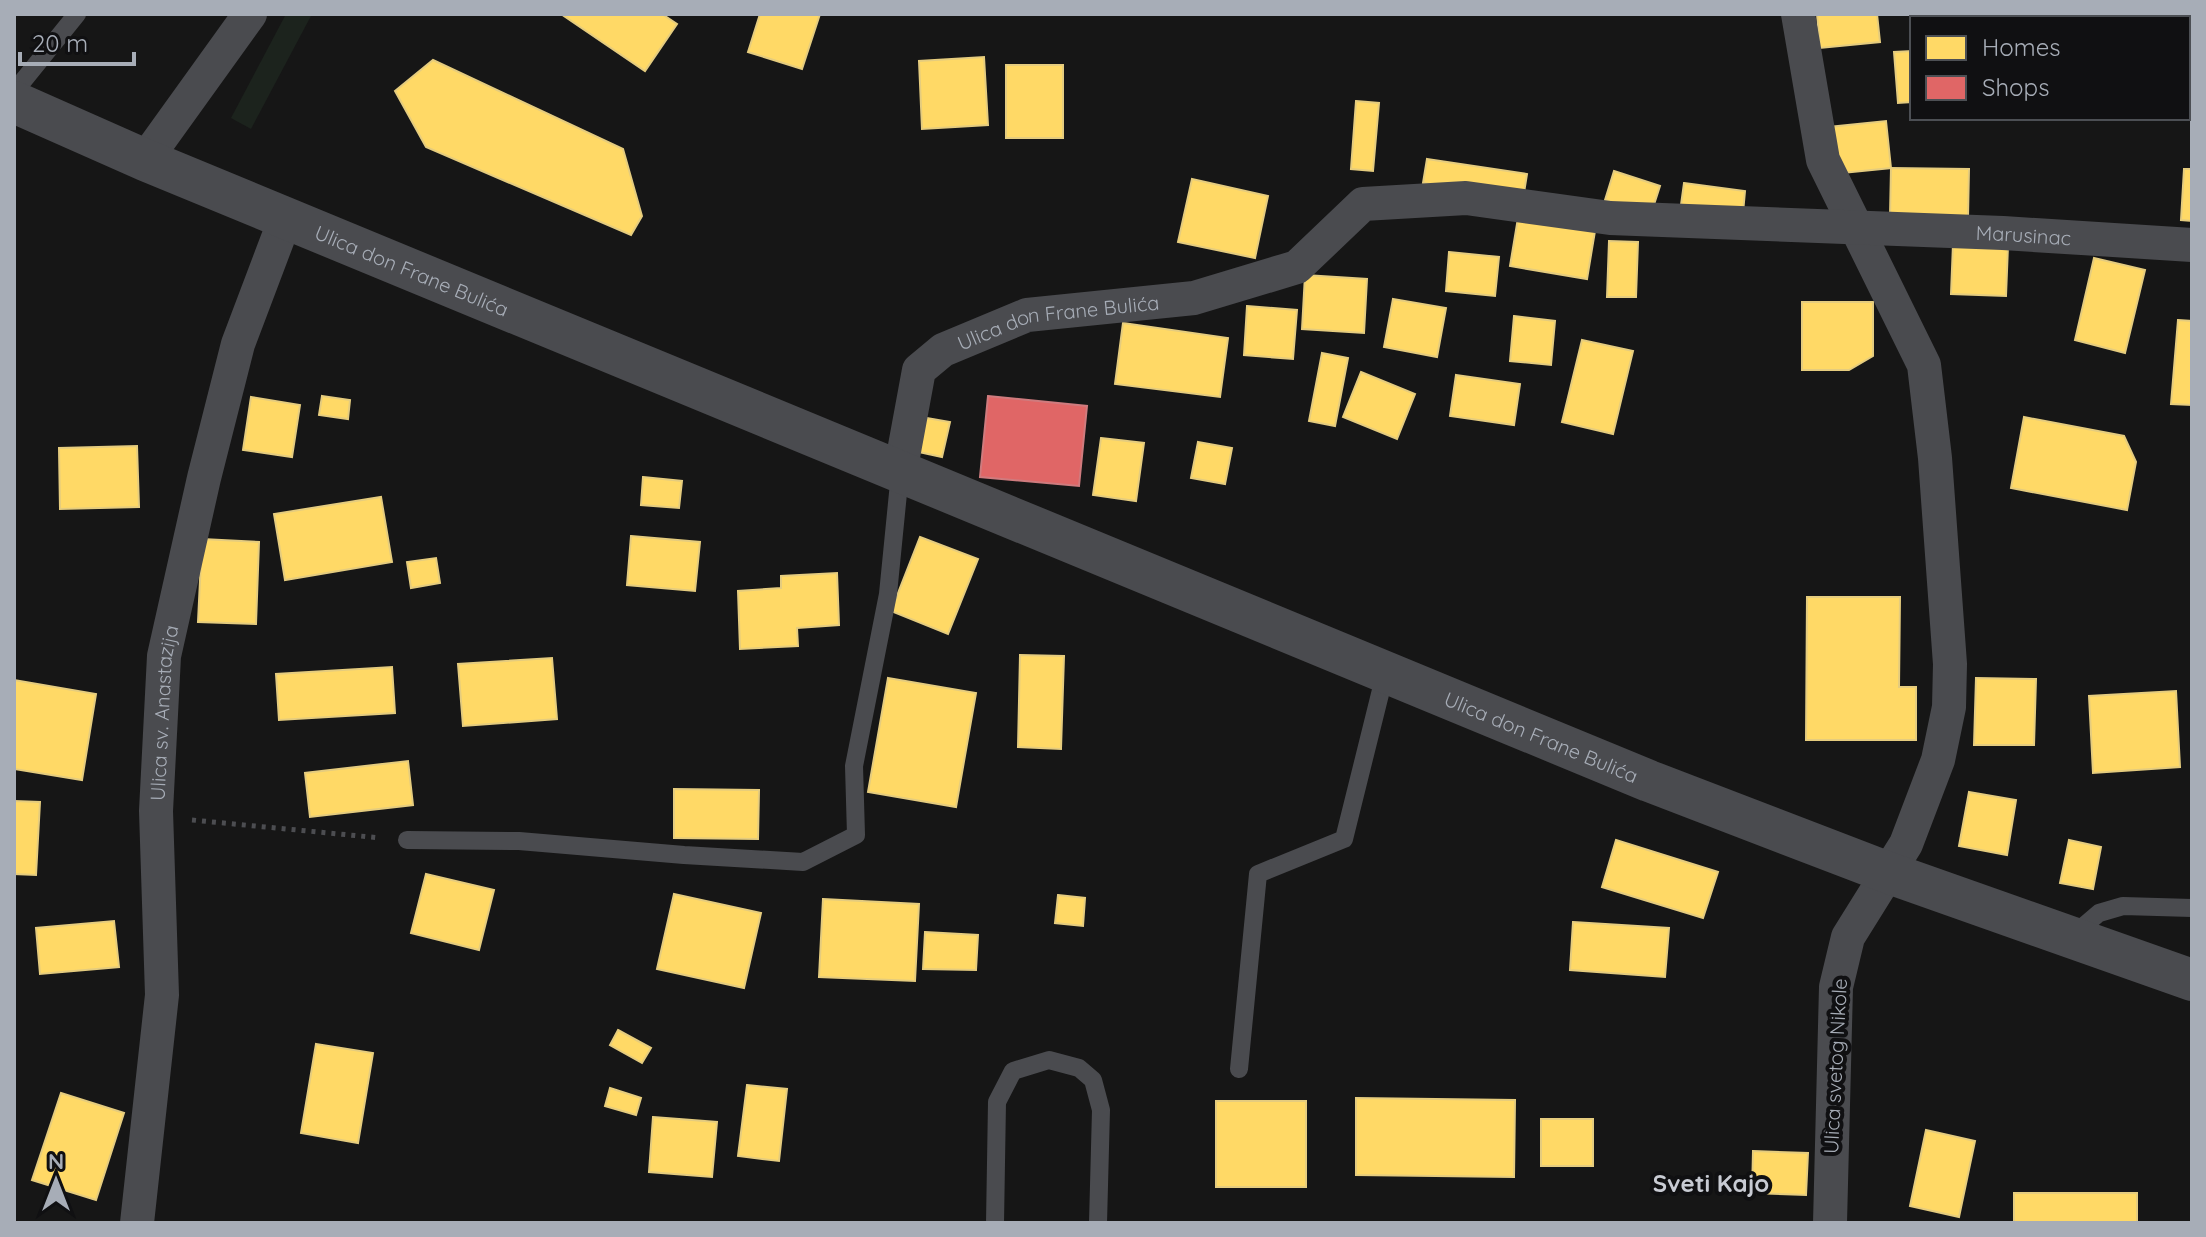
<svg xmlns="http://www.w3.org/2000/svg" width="2206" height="1237" viewBox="0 0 2206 1237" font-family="Quicksand,sans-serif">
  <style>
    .green { fill: #1c231d }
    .homes { fill: #ffd966; stroke: #e5cc7e; stroke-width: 2 }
    .shops { fill: #e06666; stroke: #cf7b7e; stroke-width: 2 }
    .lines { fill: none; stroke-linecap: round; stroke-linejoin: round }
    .path { stroke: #4c4d51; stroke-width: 5; stroke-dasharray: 4 6; stroke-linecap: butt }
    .service { stroke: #4a4b4f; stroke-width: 18 }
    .minor { stroke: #4a4b4f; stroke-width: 34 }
    .tertiary { stroke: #4a4b4f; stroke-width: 42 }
    .labels { text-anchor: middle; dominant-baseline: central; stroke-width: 8; stroke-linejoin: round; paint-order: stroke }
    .street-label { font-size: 20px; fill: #a7adb7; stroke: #101012 }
    .quarter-label { font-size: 24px; font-weight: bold; fill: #c8cbd3; stroke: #101012 }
  </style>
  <rect width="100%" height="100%" fill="#161616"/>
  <polygon class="green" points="286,14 312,14 251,129 231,118"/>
  <g class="homes">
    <polygon points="561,14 662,14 677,24 645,71"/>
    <polygon points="760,14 820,14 802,69 748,52"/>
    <polygon points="1817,14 1877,14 1880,42 1820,48"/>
    <polygon points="1912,51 1912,102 1898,103 1894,52"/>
    <polygon points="984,57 988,125 922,129 919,61"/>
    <polygon points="433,60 623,149 642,216 631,235 426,147 395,91"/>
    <rect x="1006" y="65" width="57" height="73"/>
    <polygon points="1356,101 1379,103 1373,171 1351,169"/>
    <polygon points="1886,121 1891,168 1833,174 1829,127"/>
    <polygon points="1427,159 1527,174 1523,199 1423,183"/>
    <polygon points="1891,168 1969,169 1968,217 1890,216"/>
    <polygon points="2184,169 2192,169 2192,221 2181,220"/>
    <polygon points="1614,171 1660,186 1651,214 1605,200"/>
    <polygon points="1192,179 1268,196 1255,258 1178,242"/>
    <polygon points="1684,183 1745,191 1743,213 1681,205"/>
    <polygon points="1518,218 1595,231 1587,279 1510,266"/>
    <polygon points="1609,241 1638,242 1636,297 1607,297"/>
    <polygon points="1953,244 2008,246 2006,296 1951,294"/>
    <polygon points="1449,252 1499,257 1495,296 1446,291"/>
    <polygon points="2094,258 2145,270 2125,353 2075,340"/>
    <polygon points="1305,275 1367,279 1364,333 1302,329"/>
    <polygon points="1393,299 1446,308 1437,357 1384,347"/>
    <polygon points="1802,302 1873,302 1873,356 1849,370 1802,370"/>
    <polygon points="1247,306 1297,310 1293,359 1244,355"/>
    <polygon points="1514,316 1555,321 1551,365 1510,361"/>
    <polygon points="2178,320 2192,321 2192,405 2171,404"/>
    <polygon points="1123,323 1228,338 1220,397 1115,384"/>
    <polygon points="1582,340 1633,351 1613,434 1562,422"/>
    <polygon points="1322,353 1348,358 1335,426 1309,421"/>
    <polygon points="1361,372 1415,394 1397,439 1343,417"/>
    <polygon points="1456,375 1520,384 1514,425 1450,416"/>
    <polygon points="322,396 350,400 348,419 319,415"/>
    <polygon points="251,397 300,405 292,457 243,450"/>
    <polygon points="921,417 950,422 942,457 914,451"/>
    <polygon points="2024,417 2124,436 2136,462 2127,510 2011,488"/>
    <polygon points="1101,438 1144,443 1136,501 1093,495"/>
    <polygon points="1198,442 1232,448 1225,484 1191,478"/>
    <polygon points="137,446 139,507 60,509 59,448"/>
    <polygon points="643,477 682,481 679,508 641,505"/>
    <polygon points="381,497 392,562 285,580 274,514"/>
    <polygon points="631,536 700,542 695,591 627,585"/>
    <polygon points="920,537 978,559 948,634 891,611"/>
    <polygon points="202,539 259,542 256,624 198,622"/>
    <polygon points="436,558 440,583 411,588 407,562"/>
    <polygon points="837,573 839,625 797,628 798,646 740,649 738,591 781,588 781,576"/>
    <polygon points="1807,597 1900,597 1899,687 1916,687 1916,740 1806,740"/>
    <polygon points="1020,655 1064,656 1061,749 1018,747"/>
    <polygon points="552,658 557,719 463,726 458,664"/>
    <polygon points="392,667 395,713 279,720 276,674"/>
    <polygon points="888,678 976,693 956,807 868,792"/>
    <polygon points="1976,678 2036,679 2034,745 1974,745"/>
    <polygon points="14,680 96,694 82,780 14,769"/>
    <polygon points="2176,691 2180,767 2093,773 2089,696"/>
    <polygon points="408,761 413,805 310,817 305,773"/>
    <polygon points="674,789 759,790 758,839 674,838"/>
    <polygon points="1969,792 2016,800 2007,855 1959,846"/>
    <polygon points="14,801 40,802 36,875 14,874"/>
    <polygon points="1616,840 1718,872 1703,918 1602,887"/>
    <polygon points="2069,840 2101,847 2093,889 2060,883"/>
    <polygon points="426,874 494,890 479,950 411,933"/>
    <polygon points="674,894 761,913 744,988 657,969"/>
    <polygon points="1058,895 1085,898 1083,926 1055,923"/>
    <polygon points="823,899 919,904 915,981 819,977"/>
    <polygon points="114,921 119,967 40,974 36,928"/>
    <polygon points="1573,922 1669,928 1665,977 1570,970"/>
    <polygon points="925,932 978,935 976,970 923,969"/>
    <polygon points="618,1030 651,1048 642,1063 610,1045"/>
    <polygon points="316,1044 373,1053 358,1143 301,1133"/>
    <polygon points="747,1085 787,1089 779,1161 738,1156"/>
    <polygon points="610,1088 641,1098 636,1115 605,1106"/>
    <polygon points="61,1093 124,1113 96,1200 32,1180"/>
    <polygon points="1356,1098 1515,1100 1514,1177 1356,1175"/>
    <rect x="1216" y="1101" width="90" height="86"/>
    <polygon points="653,1117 717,1122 712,1177 649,1172"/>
    <rect x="1541" y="1119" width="52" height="47"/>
    <polygon points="1926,1130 1975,1141 1959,1217 1910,1206"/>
    <polygon points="1753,1151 1808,1153 1806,1195 1752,1193"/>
    <rect x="2014" y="1193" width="123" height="30"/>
  </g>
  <polygon class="shops" points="988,396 1087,406 1079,486 980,477"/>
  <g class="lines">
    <polyline class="path" points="192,820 381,838"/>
    <g class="service">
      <polyline points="14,92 77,14"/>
      <polyline points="407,840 519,841 684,855 803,862 856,835 854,766 888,594 900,473"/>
      <polyline points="2072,936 2099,913 2123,906 2192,908"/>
      <polyline points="1239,1069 1258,874 1344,839 1385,674"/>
      <polyline points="995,1223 997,1102 1013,1071 1049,1060 1079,1068 1093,1080 1101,1110 1098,1223"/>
    </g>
    <g class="minor">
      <polyline points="1798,14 1823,160 1924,365 1935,458 1950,664 1949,707 1938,760 1906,844 1848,937 1836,987 1830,1223"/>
      <polyline points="145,160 250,14"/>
      <path id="s1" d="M900,473l19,-103 24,-20 84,-35 167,-17 103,-31 66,-63 103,-6 144,20 393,15 189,12"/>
      <path id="s2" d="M137,1223l25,-228 -6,-184 8,-155 40,-178 34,-134 48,-127"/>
    </g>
    <path class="tertiary" id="s3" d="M14,102l131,58 1504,621 240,92 303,107"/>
  </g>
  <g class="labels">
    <g class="street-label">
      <text stroke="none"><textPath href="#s1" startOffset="1256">Marusinac</textPath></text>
      <text stroke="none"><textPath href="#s3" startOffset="432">Ulica don Frane Bulića</textPath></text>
      <text stroke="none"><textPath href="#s1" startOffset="256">Ulica don Frane Bulića</textPath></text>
      <text stroke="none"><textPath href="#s2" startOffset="512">Ulica sv. Anastazija</textPath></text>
      <text stroke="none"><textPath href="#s3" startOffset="1654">Ulica don Frane Bulića</textPath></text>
      <text transform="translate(1835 1066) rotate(-87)">Ulica svetog Nikole</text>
    </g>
    <g class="quarter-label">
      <text x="1711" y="1183">Sveti Kajo</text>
    </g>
  </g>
  <rect width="2206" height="1237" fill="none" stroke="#a7adb7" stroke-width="32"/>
  <rect x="1910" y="16" width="280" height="104" fill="#101012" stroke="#4c4f54" stroke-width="2"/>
  <rect x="1926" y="36" width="40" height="24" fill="#ffd966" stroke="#4c4f54" stroke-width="2"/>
  <text x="1982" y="56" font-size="24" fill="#a7adb7">Homes</text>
  <rect x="1926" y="76" width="40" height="24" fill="#e06666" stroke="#4c4f54" stroke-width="2"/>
  <text x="1982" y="96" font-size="24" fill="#a7adb7">Shops</text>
  <g transform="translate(56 1181)" stroke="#101012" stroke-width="6" paint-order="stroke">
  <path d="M0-6L14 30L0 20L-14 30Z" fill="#a7adb7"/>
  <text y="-12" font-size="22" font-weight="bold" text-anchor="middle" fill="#a7adb7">N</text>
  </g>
  <path d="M20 52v12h114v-12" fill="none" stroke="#a7adb7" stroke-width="4"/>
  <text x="32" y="52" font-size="24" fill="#a7adb7" stroke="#101012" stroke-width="6" paint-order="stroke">20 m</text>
</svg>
